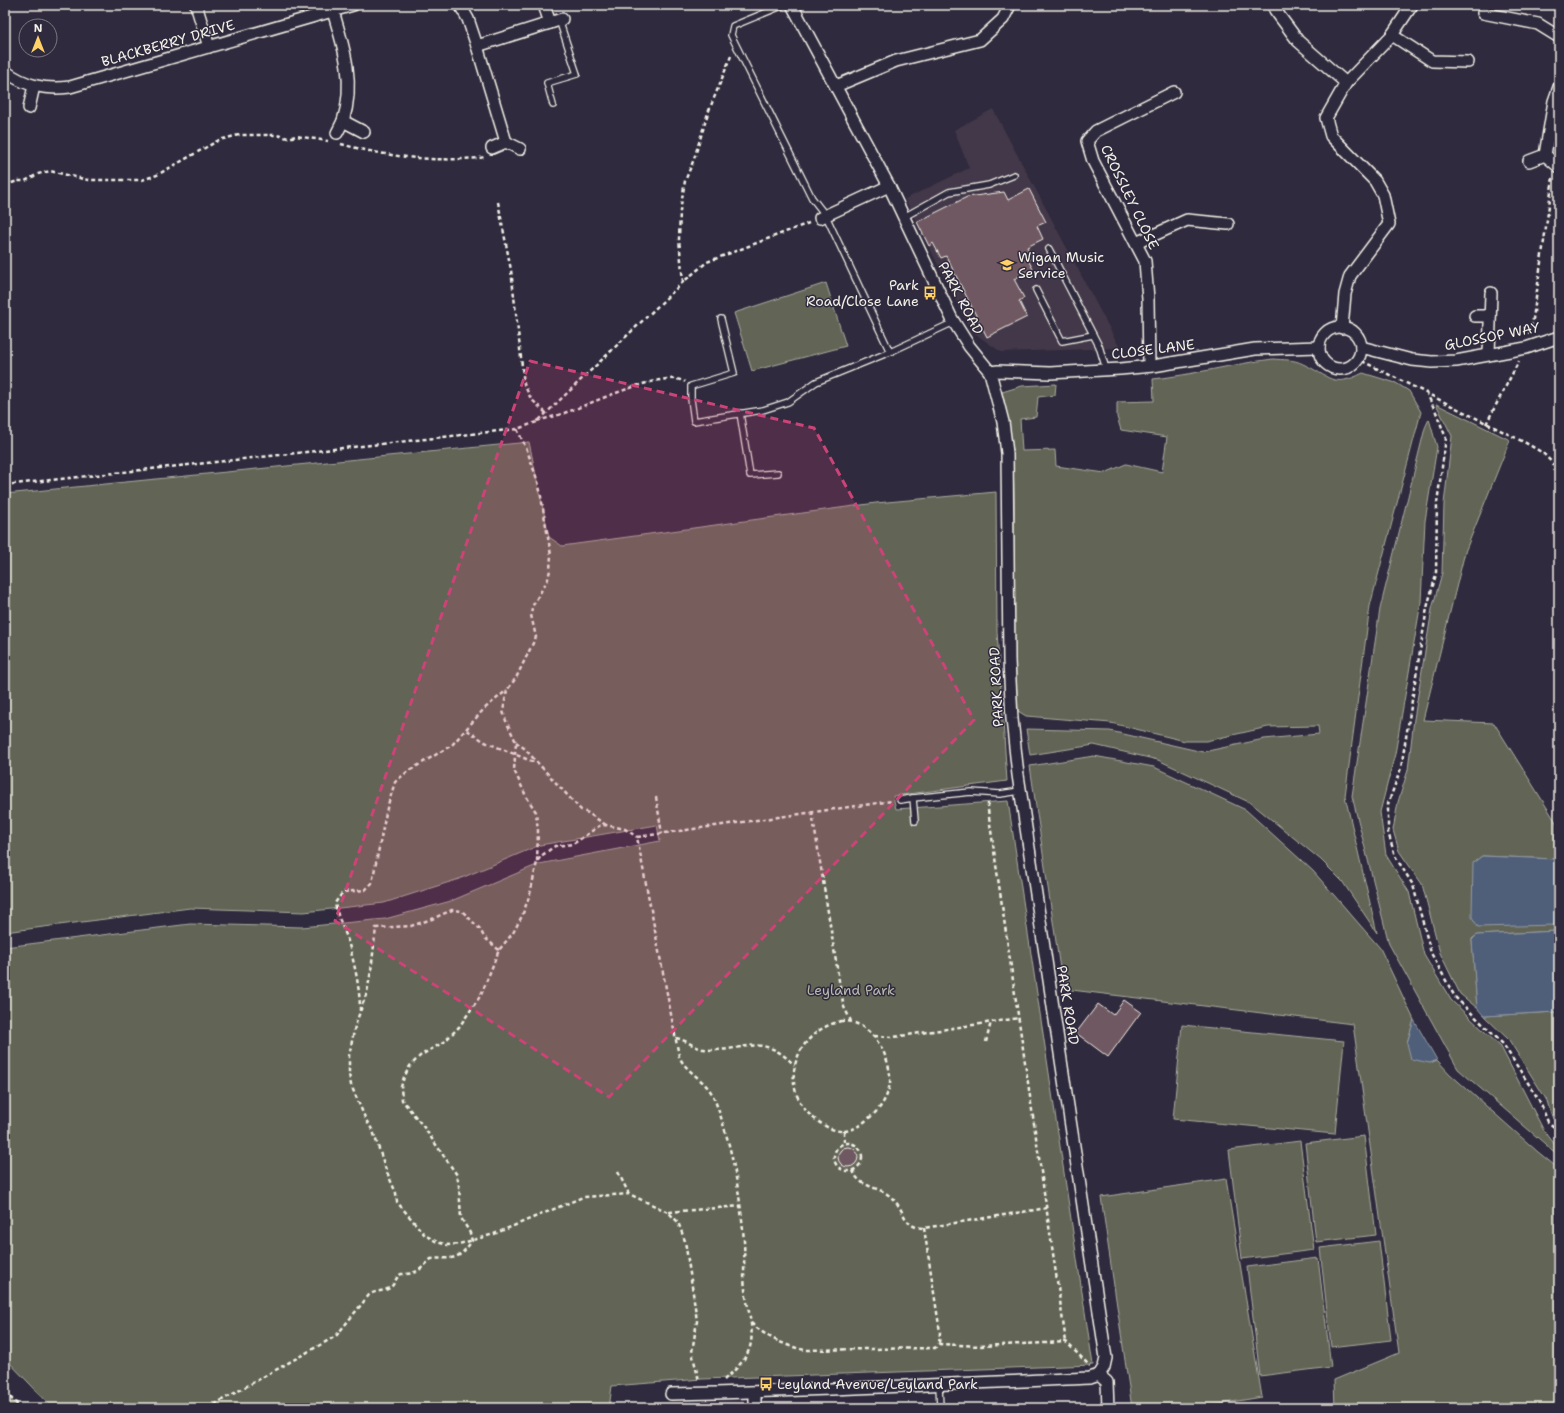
<svg xmlns="http://www.w3.org/2000/svg" width="1564" height="1413" viewBox="0 0 1564 1413" font-family="'Shantell Sans',sans-serif">
  <style>
    .built { fill: #423848 }
    .green { fill: #626557; stroke: #ababa0 }
    .water { fill: #505e79; stroke: #9299a5 }
    .building { fill: #705962; stroke: #f4f1e8 }
    .lines { fill: none; stroke-linecap: round; stroke-linejoin: round }
    .lane-casing { stroke: #f4f1e8; stroke-width: 8 }
    .street-casing { stroke: #f4f1e8; stroke-width: 14 }
    .path { stroke: #f4f1e8; stroke-width: 2.5; stroke-dasharray: 4 3; stroke-linecap: butt }
    .lane { stroke: #2f2a3d; stroke-width: 5.5 }
    .street { stroke: #2f2a3d; stroke-width: 11 }
    .marked { fill: #cc4377; fill-opacity: 0.2; stroke: #cc4377; stroke-width: 3; stroke-dasharray: 8 5; stroke-linejoin: round }
    .labels { text-anchor: middle; dominant-baseline: central; stroke-width: 3; stroke-linejoin: round; paint-order: stroke }
    .street-label { font-size: 14px; fill: #f4f1e8; stroke: #2f2a3d }
    .poi-label { font-size: 14px; fill: #f4f1e8; stroke: #2f2a3d; text-anchor: start }
    .park-label { font-size: 14px; fill: #bab9ae; stroke: #2f2a3d }
  </style>
  <rect width="100%" height="100%" fill="#2f2a3d"/>
  <filter id="ink" filterUnits="userSpaceOnUse"><feTurbulence type="fractalNoise" baseFrequency=".025" numOctaves="2"/><feDisplacementMap in="SourceGraphic" scale="8" xChannelSelector="R" yChannelSelector="G"/><feConvolveMatrix kernelMatrix="1 2 1 2 8 2 1 2 1" color-interpolation-filters="sRGB"/></filter>
  <g filter="url(#ink)">
    <polygon class="built" points="993,109 1120,348 1001,352 971,331 905,199 969,168 954,130"/>
    <g class="green">
      <polygon points="826,283 846,346 752,371 734,313"/>
      <path d="M1273,359c10,1 21,0 30,5 27,12 29,25 60,9l33,10 13,8 12,21 -51,194 -25,190 32,137 -35,-52 -21,-21 -70,-57 -93,-43 -64,-15 -64,10 -4,-26 84,2 93,21 61,-13 55,-5 -1,-8 -50,1 -62,14h-21l-74,-18 -85,-7 -8,-5c-4,-53 -4,-106 -4,-159 0,-57 2,-104 -12,-160l20,-6 34,-2 -1,11 -17,2 -2,20 -16,2 2,32 33,-1 1,16 49,7 21,-9 36,8 5,-35 -46,-7 -4,-13v-15l37,-1 -1,-22c40,-4 79,-15 120,-20z"/>
      <polygon points="1436,404 1510,440 1465,552 1423,720 1494,723 1559,827 1559,865 1555,859 1482,856 1473,863 1554,925 1559,919 1559,934 1557,931 1477,935 1472,939 1477,1008 1460,994 1440,953 1422,884 1399,851 1393,830 1398,802 1408,770 1414,719 1432,609 1442,573 1444,504 1452,436"/>
      <polygon points="1429,419 1437,447 1425,521 1421,602 1395,754 1380,812 1386,855 1409,892 1424,955 1451,1000 1501,1047 1543,1129 1559,1150 1559,1156 1458,1069 1389,944 1352,796 1380,609 1425,428"/>
      <polygon points="529,442 549,537 562,546 876,503 996,492 997,631 1007,781 893,796 896,809 1008,801 1093,1365 702,1379 612,1386 609,1408 53,1408 5,1358 5,947 190,924 302,927 385,919 451,901 539,864 660,841 657,825 540,845 459,879 384,903 304,912 190,908 5,932 5,494"/>
      <polygon points="1094,756 1154,767 1246,810 1313,871 1380,948 1414,1020 1407,1043 1430,1063 1437,1060 1450,1074 1538,1152 1559,1169 1559,1408 1335,1408 1334,1380 1399,1353 1353,1024 1063,989 1030,766"/>
      <polygon points="1559,1010 1559,1123 1553,1119 1546,1099 1509,1040 1484,1016 1556,1012"/>
      <polygon points="1182,1025 1344,1041 1335,1134 1173,1119"/>
      <polygon points="1364,1136 1376,1235 1316,1242 1305,1143"/>
      <polygon points="1300,1141 1314,1250 1242,1259 1229,1150"/>
      <polygon points="1226,1179 1262,1397 1195,1408 1132,1408 1101,1197"/>
      <polygon points="1379,1241 1391,1340 1331,1347 1320,1248"/>
      <polygon points="1318,1258 1331,1367 1260,1376 1247,1267"/>
      <polygon points="5,1393 19,1408 5,1408"/>
    </g>
    <g class="water">
      <polygon points="1482,856 1555,859 1559,865 1559,919 1555,925 1478,927 1472,917 1473,863"/>
      <polygon points="1557,931 1559,934 1559,1010 1556,1012 1484,1016 1477,1008 1472,940 1477,935"/>
      <polygon points="1414,1020 1437,1060 1430,1063 1411,1059 1407,1043"/>
    </g>
    <g class="building">
      <polygon points="1029,189 1046,222 1037,226 1043,239 1027,247 1033,258 1028,260 1033,269 1014,279 1024,298 1019,301 1027,317 987,337 946,256 941,258 933,243 929,246 917,222 967,197 1004,192 1008,200"/>
      <polygon points="1124,1000 1141,1012 1108,1057 1076,1033 1098,1004 1113,1015"/>
      <circle cx="848" cy="1157" r="10"/>
    </g>
    <g class="lines">
      <g class="lane-casing">
        <g id="lane">
          <polyline points="784,5 733,26 731,35 812,198 826,216 890,352"/>
          <polyline points="553,105 547,83 577,74 559,20"/>
          <polyline points="904,217 949,192 989,185 1014,175"/>
          <polyline points="1049,249 1099,346 1106,369"/>
          <polyline points="1036,290 1062,341 1093,335"/>
          <polyline points="721,319 734,373 691,386 691,399 694,421 763,410 788,402 816,382 890,352 954,322"/>
          <polyline points="740,413 750,475 778,473"/>
          <polyline points="913,798 971,792 1000,794 1020,791"/>
          <polyline points="900,800 913,798 915,821"/>
          <polyline points="939,1385 940,1408"/>
        </g>
      </g>
      <g class="street-casing">
        <g id="street">
          <polyline points="196,5 209,47"/>
          <path d="M331,5c12,39 25,76 12,116"/>
          <polyline points="460,5 468,19 477,46 506,142"/>
          <polyline points="792,5 889,186 952,319 969,346 990,372 1003,422 1007,453 1009,661 1012,719 1018,775 1106,1358 1104,1367 1099,1375 1107,1382 1108,1408"/>
          <polyline points="1273,5 1275,10 1298,41 1346,83"/>
          <polyline points="1483,13 1538,24 1559,37"/>
          <polyline points="550,23 562,19"/>
          <polyline points="1392,35 1432,61 1468,62"/>
          <polyline points="477,46 550,23 544,5"/>
          <path d="M5,71c20,15 40,19 65,16l283,-82"/>
          <polyline points="836,86 896,61 980,40 1003,19 1010,5"/>
          <polyline points="1559,87 1554,101 1545,155 1559,167"/>
          <polyline points="29,108 34,86"/>
          <polyline points="337,133 343,121 364,132"/>
          <polyline points="492,148 506,142 520,149"/>
          <polyline points="1529,161 1545,155"/>
          <polyline points="820,218 889,186"/>
          <polyline points="1136,243 1187,220 1228,224"/>
          <polyline points="1475,316 1490,316"/>
          <circle cx="1340" cy="348" r="21"/>
          <polyline points="1342,328 1345,294 1350,276 1389,224 1383,195 1375,181 1331,136 1326,118 1346,83 1392,35 1412,5"/>
          <polyline points="1361,347 1412,360 1432,362 1456,361 1526,348 1559,337"/>
          <polyline points="1489,354 1491,293"/>
          <polyline points="1149,366 1148,299 1145,261 1093,161 1087,141 1096,131 1174,92"/>
          <polyline points="990,372 998,371 1050,373 1120,369 1153,366 1255,349 1319,347"/>
          <polyline points="755,1393 755,1408"/>
          <path d="M671,1394c140,-3 279,-10 419,-16l9,-3"/>
        </g>
      </g>
      <g class="path">
        <path d="M341,144c39,11 81,17 122,15 7,-1 14,0 21,-2"/>
        <polyline points="5,185 18,181 25,181 38,174 50,171 88,180 142,180 157,175 219,140 239,135 277,135 288,138 296,136 328,141"/>
        <polyline points="498,202 511,270 524,384 531,399 546,413"/>
        <polyline points="683,282 679,239 680,211 685,181 694,159 708,113 731,56"/>
        <polyline points="1529,334 1533,319 1553,177"/>
        <polyline points="1362,361 1524,442 1543,453 1559,470"/>
        <polyline points="1426,392 1436,412 1446,438 1437,503 1436,574 1427,608 1401,768 1388,804 1388,832 1395,856 1413,885 1431,953 1455,997 1503,1044 1539,1100 1548,1122 1559,1131"/>
        <path d="M537,421c10,-3 20,-5 30,-9 22,-7 98,-44 118,-30"/>
        <polyline points="1486,424 1519,361"/>
        <polyline points="517,429 527,450 539,485 551,555 550,570 548,579 532,607 531,615 536,637 516,678 507,690 503,711 506,721 516,742 514,770 526,796 536,812 538,831 537,862"/>
        <polyline points="5,485 517,429 537,422 683,282 707,262 809,223"/>
        <polyline points="467,730 485,742 536,763"/>
        <polyline points="516,742 524,748 581,810 588,813 606,825"/>
        <polyline points="656,797 662,834"/>
        <polyline points="988,803 988,810 1066,1342"/>
        <polyline points="812,812 841,993 844,1007 851,1021"/>
        <polyline points="499,950 484,937 480,929 462,911 452,910 432,919 411,926 376,928 371,971 367,992 355,1026 349,1056 349,1074 351,1085 366,1120 373,1131 386,1170 396,1193 397,1202 425,1235 437,1242 448,1245 459,1244 494,1234 583,1197 629,1194"/>
        <path d="M360,1011c0,-24 -6,-50 -13,-73 -4,-12 -10,-22 -12,-35l8,-11 22,-2 7,-7 15,-75 8,-26 12,-10 45,-27 32,-36 23,-19"/>
        <path d="M841,1021c29,-2 51,35 49,62 -2,14 -10,27 -21,35 -7,6 -15,12 -24,13 -8,1 -17,-3 -23,-7 -47,-28 -32,-91 19,-103z"/>
        <polyline points="874,1036 894,1037 1019,1018"/>
        <path d="M676,1038c11,2 18,10 28,11 36,6 56,-20 90,16"/>
        <polyline points="986,1042 991,1022"/>
        <polyline points="844,1131 844,1144"/>
        <circle cx="848" cy="1157" r="14"/>
        <path d="M853,1170c6,19 26,15 39,28 14,12 10,30 32,30l123,-20"/>
        <polyline points="618,1172 629,1194 668,1212 678,1222 685,1241 693,1293 697,1321 692,1352 699,1381"/>
        <polyline points="669,1212 741,1206"/>
        <polyline points="924,1228 940,1332 939,1344"/>
        <path d="M751,1323c15,14 34,23 54,27l130,-2 4,-4 41,2 86,-4 24,24"/>
        <path d="M724,1380c10,-9 22,-20 26,-33 5,-19 -3,-39 -5,-58 -2,-16 0,-32 -1,-48 -4,-49 -12,-97 -30,-143 -7,-18 -28,-25 -35,-42l-42,-219 255,-36"/>
        <polyline points="5,1392 21,1408"/>
        <path d="M208,1408l128,-72 33,-41c6,-5 16,-3 22,-8 4,-4 5,-10 10,-13 15,1 20,-5 30,-15 23,-2 26,3 41,-18l-2,-8 -9,-15 -2,-32 -2,-11 -34,-49 -21,-26 -1,-13 3,-10 6,-11 11,-11 23,-13 15,-15 22,-32 18,-45 14,-17 9,-17 8,-22 7,-32 4,-6 14,-10 18,-2 26,-18 7,-1 19,4 12,8"/>
      </g>
      <use href="#lane" class="lane"/>
      <use href="#street" class="street"/>
    </g>
  </g>
  <path class="marked" d="M530,361l284,67 160,292 -365,377 -274,-176z"/>
  <defs>
    <g id="school-bare" transform="scale(1.08)"><path d="M0-5L7-2L0 1L-7-2ZM-4 1L0 2.5L4 1V4Q0 6-4 4Z" fill="#ffd166" stroke="#2f2a3d" stroke-width="2.5" paint-order="stroke"/></g>
    <g id="bus-bare" transform="scale(1.08)"><path d="M-5-6H5V4H4V6H2V4H-2V6H-4V4H-5ZM-3.5-4V0h7V-4ZM-3.5 1.2v1.5H-2V1.2ZM2 1.2v1.5H3.5V1.2Z" fill="#ffd166" stroke="#2f2a3d" stroke-width="2.5" paint-order="stroke"/></g>
  </defs>
  <g fill-rule="evenodd">
    <use href="#school-bare" x="1007" y="265"/>
    <use href="#bus-bare" x="930" y="293"/>
    <use href="#bus-bare" x="766" y="1384"/>
  </g>
  <g class="labels">
    <g class="street-label">
      <text transform="translate(168 43) rotate(-16)">BLACKBERRY DRIVE</text>
      <text transform="translate(1130 197) rotate(64)">CROSSLEY CLOSE</text>
      <text transform="translate(961 298) rotate(62)">PARK ROAD</text>
      <text transform="translate(1492 336) rotate(-11)">GLOSSOP WAY</text>
      <text transform="translate(1153 349) rotate(-7)">CLOSE LANE</text>
      <text transform="translate(996 687) rotate(-93)">PARK ROAD</text>
      <text transform="translate(1068 1005) rotate(81)">PARK ROAD</text>
    </g>
    <g class="poi-label">
      <text x="1018" y="257">Wigan Music<tspan x="1018" dy="16">Service</tspan></text>
      <text x="919" y="285" text-anchor="end">Park<tspan x="919" dy="16">Road/Close Lane</tspan></text>
      <text x="777" y="1384">Leyland Avenue/Leyland Park</text>
    </g>
    <g class="park-label">
      <text x="851" y="990">Leyland Park</text>
    </g>
  </g>
  <rect width="1564" height="1413" fill="none" stroke="#2f2a3d" stroke-width="20"/>
  <rect x="10" y="10" width="1544" height="1393" fill="none" stroke="#f4f1e8" stroke-width="1.5" filter="url(#ink)"/>
  <g transform="translate(38 38)"><circle r="19" fill="#2f2a3d" stroke="#7e7a81"/>
  <path d="M0-3L7 15L0 10L-7 15Z" fill="#ffd166"/>
  <text y="-6" font-size="11" font-weight="bold" text-anchor="middle" fill="#f4f1e8">N</text>
  </g>
</svg>
